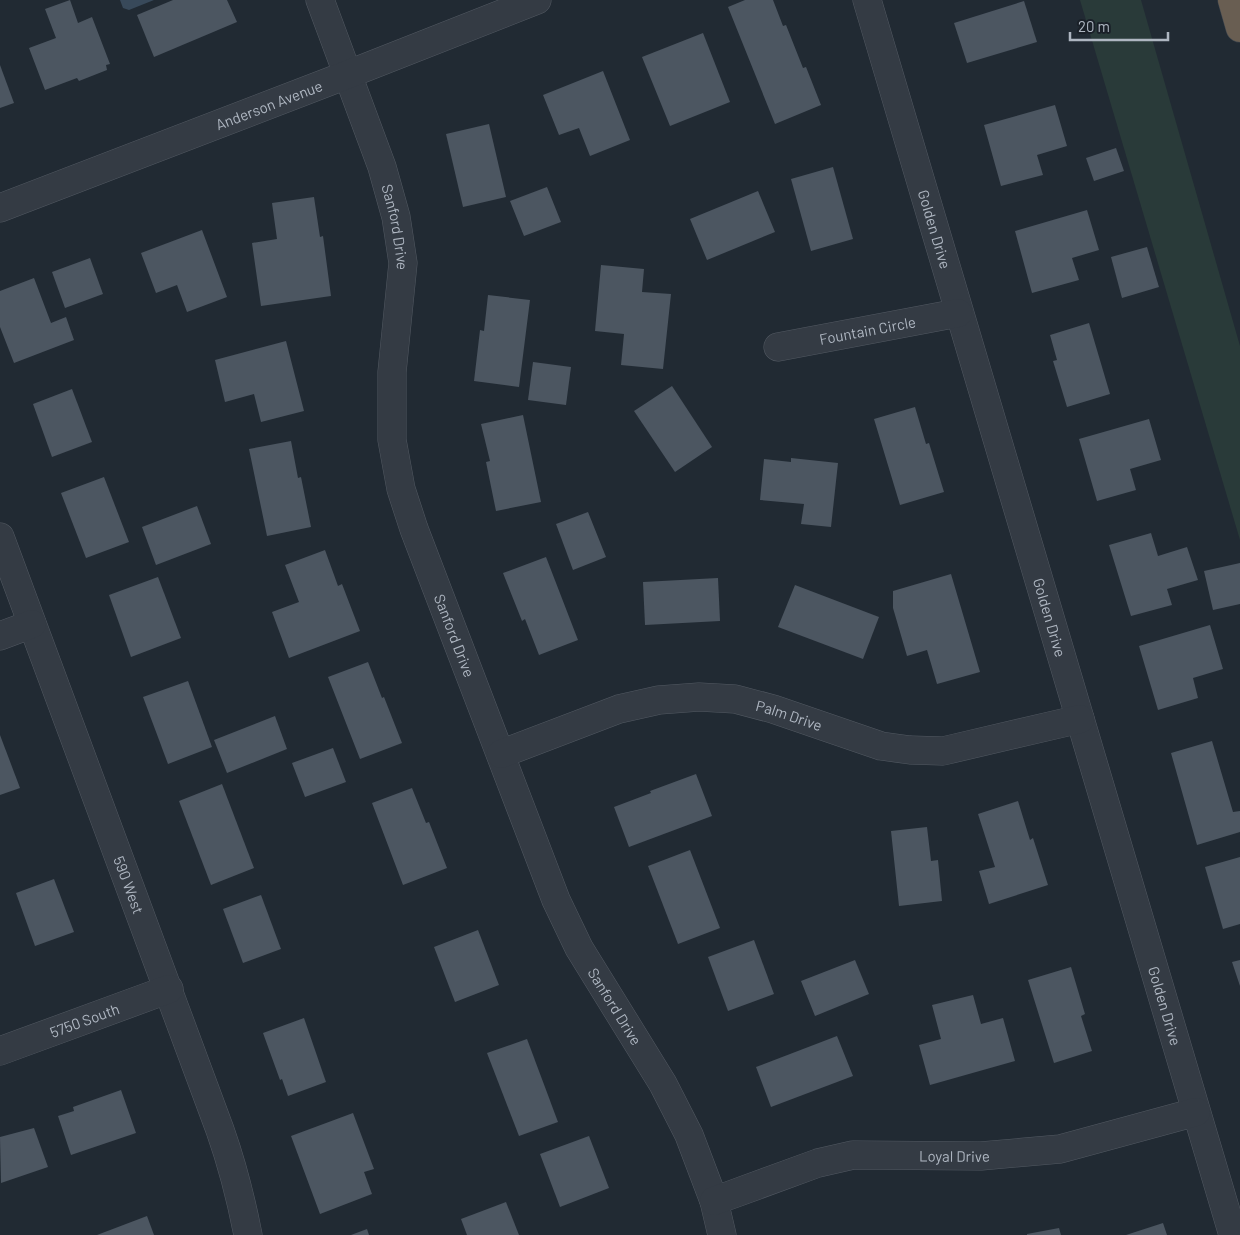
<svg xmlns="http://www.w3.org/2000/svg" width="1240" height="1235" viewBox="0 0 1240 1235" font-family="Barlow,sans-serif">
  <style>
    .green { fill: #293a39 }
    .water { fill: #38495a }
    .building { fill: #4c5661 }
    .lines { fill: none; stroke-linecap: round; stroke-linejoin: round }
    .minor-casing { stroke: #525962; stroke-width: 29 }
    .highway-casing { stroke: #3f464e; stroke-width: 29 }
    .minor { stroke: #343b44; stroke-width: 28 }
    .highway { stroke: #695e52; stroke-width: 28 }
    .labels { text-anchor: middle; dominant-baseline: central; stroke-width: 4.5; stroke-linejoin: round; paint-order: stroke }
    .street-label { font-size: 15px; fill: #aeb6c1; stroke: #1a2028 }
  </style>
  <rect width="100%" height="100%" fill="#212a33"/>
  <polygon class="green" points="1080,0 1141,0 1240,346 1240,540"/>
  <polygon class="water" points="120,0 154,0 129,10 123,8"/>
  <g class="building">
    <polygon points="70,0 78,23 92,17 110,64 106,65 107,70 79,81 77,78 45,90 29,48 56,38 45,9"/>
    <polygon points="173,0 227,0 237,22 154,57 137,15"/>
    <polygon points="745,0 773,0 783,26 786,25 803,68 806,67 821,105 775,124 728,7"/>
    <polygon points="1024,1 1037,42 967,63 954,23"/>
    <polygon points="703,33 730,102 670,126 642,57"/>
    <polygon points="0,65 14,103 0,108"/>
    <polygon points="603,71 630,140 590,156 579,128 559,135 543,95"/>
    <polygon points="1055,105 1067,146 1037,155 1043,175 1001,186 984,125"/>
    <polygon points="489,124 506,197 463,207 446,134"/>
    <polygon points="1116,148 1124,171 1094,181 1086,158"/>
    <polygon points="833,167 853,239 811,251 791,179"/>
    <polygon points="547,187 561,222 524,236 510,201"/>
    <polygon points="758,191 775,232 707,260 690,219"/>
    <polygon points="314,197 320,237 323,236 331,296 261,306 252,243 277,239 272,203"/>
    <polygon points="1087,210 1099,250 1072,258 1079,280 1032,293 1015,231"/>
    <polygon points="202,230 227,297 187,312 177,285 156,293 141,253"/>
    <polygon points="1147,247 1159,287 1122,298 1111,257"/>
    <polygon points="90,258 103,294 65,308 52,272"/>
    <polygon points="601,265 644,269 642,292 671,294 663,369 621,365 624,334 595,331"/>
    <polygon points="34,278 51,323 66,317 74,340 14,363 0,327 0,291"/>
    <polygon points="488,295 530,300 519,387 474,381 480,330 484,331"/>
    <polygon points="1089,323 1110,394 1067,407 1053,361 1057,360 1050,335"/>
    <polygon points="286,341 304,411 261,422 254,394 225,402 215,360"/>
    <polygon points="533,362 571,367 566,405 528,400"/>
    <polygon points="672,386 712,447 675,472 634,411"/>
    <polygon points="72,389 92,442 52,457 33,404"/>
    <polygon points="915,407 926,444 929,443 944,492 900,505 874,419"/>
    <polygon points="523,415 541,502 496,511 486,462 490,461 481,424"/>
    <polygon points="1149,419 1161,460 1130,469 1136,490 1097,501 1079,439"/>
    <polygon points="291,441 298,478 301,477 311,527 267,536 249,449"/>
    <polygon points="791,458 838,463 831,527 801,524 804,504 760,500 764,459 791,462"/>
    <polygon points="104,477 129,542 86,558 61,493"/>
    <polygon points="197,506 211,544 156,565 142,527"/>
    <polygon points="588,512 606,557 573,570 556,524"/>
    <polygon points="1151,533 1158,556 1187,547 1198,580 1167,589 1172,605 1131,616 1109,545"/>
    <polygon points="325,550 338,586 342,584 360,631 289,658 272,612 299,602 285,565"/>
    <polygon points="546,557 578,640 539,655 525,619 522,621 503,573"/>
    <polygon points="1240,563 1240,604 1213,610 1204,571"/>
    <polygon points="951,574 980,672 937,684 927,650 907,656 893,608 893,591"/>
    <polygon points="158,577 181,638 131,657 109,595"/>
    <polygon points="718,578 720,621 645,625 643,582"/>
    <polygon points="795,585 879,617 863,659 778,627"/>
    <polygon points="1210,625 1223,669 1193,678 1198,698 1158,710 1139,646"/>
    <polygon points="368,662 382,698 384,697 402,743 360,759 328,677"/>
    <polygon points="188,681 212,747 168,764 143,697"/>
    <polygon points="275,716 287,749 227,773 214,740"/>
    <polygon points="0,735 20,788 0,795"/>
    <polygon points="1212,741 1233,812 1240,811 1240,832 1197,845 1171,753"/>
    <polygon points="333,748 346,782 305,797 292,763"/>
    <polygon points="696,774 712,816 629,847 614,807 651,793 650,791"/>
    <polygon points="222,784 254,868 211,885 179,801"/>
    <polygon points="412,788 426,823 429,822 447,868 403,885 372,803"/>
    <polygon points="1018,801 1030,840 1033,838 1048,885 989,904 979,871 995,867 978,814"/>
    <polygon points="927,827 931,861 938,860 942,901 899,906 891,831"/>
    <polygon points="690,850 720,928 678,944 648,866"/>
    <polygon points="1240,857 1240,924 1223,929 1205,867"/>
    <polygon points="54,879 74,932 35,946 16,893"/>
    <polygon points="261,895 281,949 243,963 223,909"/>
    <polygon points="478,930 499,985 455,1002 434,947"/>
    <polygon points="754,940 774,994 728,1011 708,957"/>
    <polygon points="855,960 869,994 815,1016 801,981"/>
    <polygon points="1240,960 1240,986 1232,962"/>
    <polygon points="1071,967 1085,1014 1081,1016 1092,1051 1054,1063 1028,980"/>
    <polygon points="973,995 981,1024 1003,1018 1015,1061 930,1085 919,1045 941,1039 932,1005"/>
    <polygon points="304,1018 326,1082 288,1096 282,1079 280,1080 263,1033"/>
    <polygon points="837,1036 853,1076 771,1107 756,1067"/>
    <polygon points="527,1039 558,1122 519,1136 487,1053"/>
    <polygon points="121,1090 136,1133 71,1155 58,1116 74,1111 73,1107"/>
    <polygon points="353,1113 374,1169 364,1172 372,1194 320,1214 291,1136"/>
    <polygon points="34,1128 48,1167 1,1183 0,1137"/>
    <polygon points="589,1136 609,1188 560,1207 540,1154"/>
    <polygon points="506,1202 519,1235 467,1235 461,1219"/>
    <polygon points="147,1216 154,1235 97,1235"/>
    <polygon points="1163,1223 1167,1235 1126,1235"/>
    <polygon points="1059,1228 1061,1235 1027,1235 1027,1234"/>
    <polygon points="367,1229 369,1235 351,1235"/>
  </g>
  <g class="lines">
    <g class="minor-casing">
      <g id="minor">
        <path id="s1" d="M320,0l62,167 14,50 7,46 -11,109v68l9,49 13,40 142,371 23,48 84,136 26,51 25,66 8,34"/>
        <path id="s2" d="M867,0l366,1235"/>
        <path id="s3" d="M0,208l349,-134 188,-74"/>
        <path id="s4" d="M778,347l180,-34"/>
        <path id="s5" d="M0,537l220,593c12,34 21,69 28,105"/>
        <polyline points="0,636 32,624"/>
        <path id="s6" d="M501,754l118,-45 40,-9 40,-3 36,2 38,10 108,37 29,4 33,1 137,-32"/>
        <path id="s7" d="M0,1051l169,-62"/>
        <path id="s8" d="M714,1201l104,-38 35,-8 128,1 79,-7 136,-37"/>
      </g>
    </g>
    <g class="highway-casing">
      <polyline id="highway" points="1232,0 1240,28"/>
    </g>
    <use href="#minor" class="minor"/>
    <use href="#highway" class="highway"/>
  </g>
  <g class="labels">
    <g class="street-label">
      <text stroke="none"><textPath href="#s3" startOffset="288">Anderson Avenue</textPath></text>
      <text stroke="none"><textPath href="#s1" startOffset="240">Sanford Drive</textPath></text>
      <text stroke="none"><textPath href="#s2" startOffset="239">Golden Drive</textPath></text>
      <text stroke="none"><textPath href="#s4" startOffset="91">Fountain Circle</textPath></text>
      <text stroke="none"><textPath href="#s2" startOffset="644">Golden Drive</textPath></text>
      <text stroke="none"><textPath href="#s1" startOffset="660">Sanford Drive</textPath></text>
      <text stroke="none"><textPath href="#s6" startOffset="300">Palm Drive</textPath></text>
      <text stroke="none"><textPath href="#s5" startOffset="371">590 West</textPath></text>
      <text stroke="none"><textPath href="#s1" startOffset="1065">Sanford Drive</textPath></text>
      <text stroke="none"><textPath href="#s2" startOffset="1049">Golden Drive</textPath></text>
      <text stroke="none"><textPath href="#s7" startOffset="90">5750 South</textPath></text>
      <text stroke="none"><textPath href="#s8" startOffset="248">Loyal Drive</textPath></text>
    </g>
  </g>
  <path d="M1070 32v8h98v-8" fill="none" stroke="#aeb6c1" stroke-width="2.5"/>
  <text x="1078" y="32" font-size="15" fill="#aeb6c1" stroke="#1a2028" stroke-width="4" paint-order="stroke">20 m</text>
</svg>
